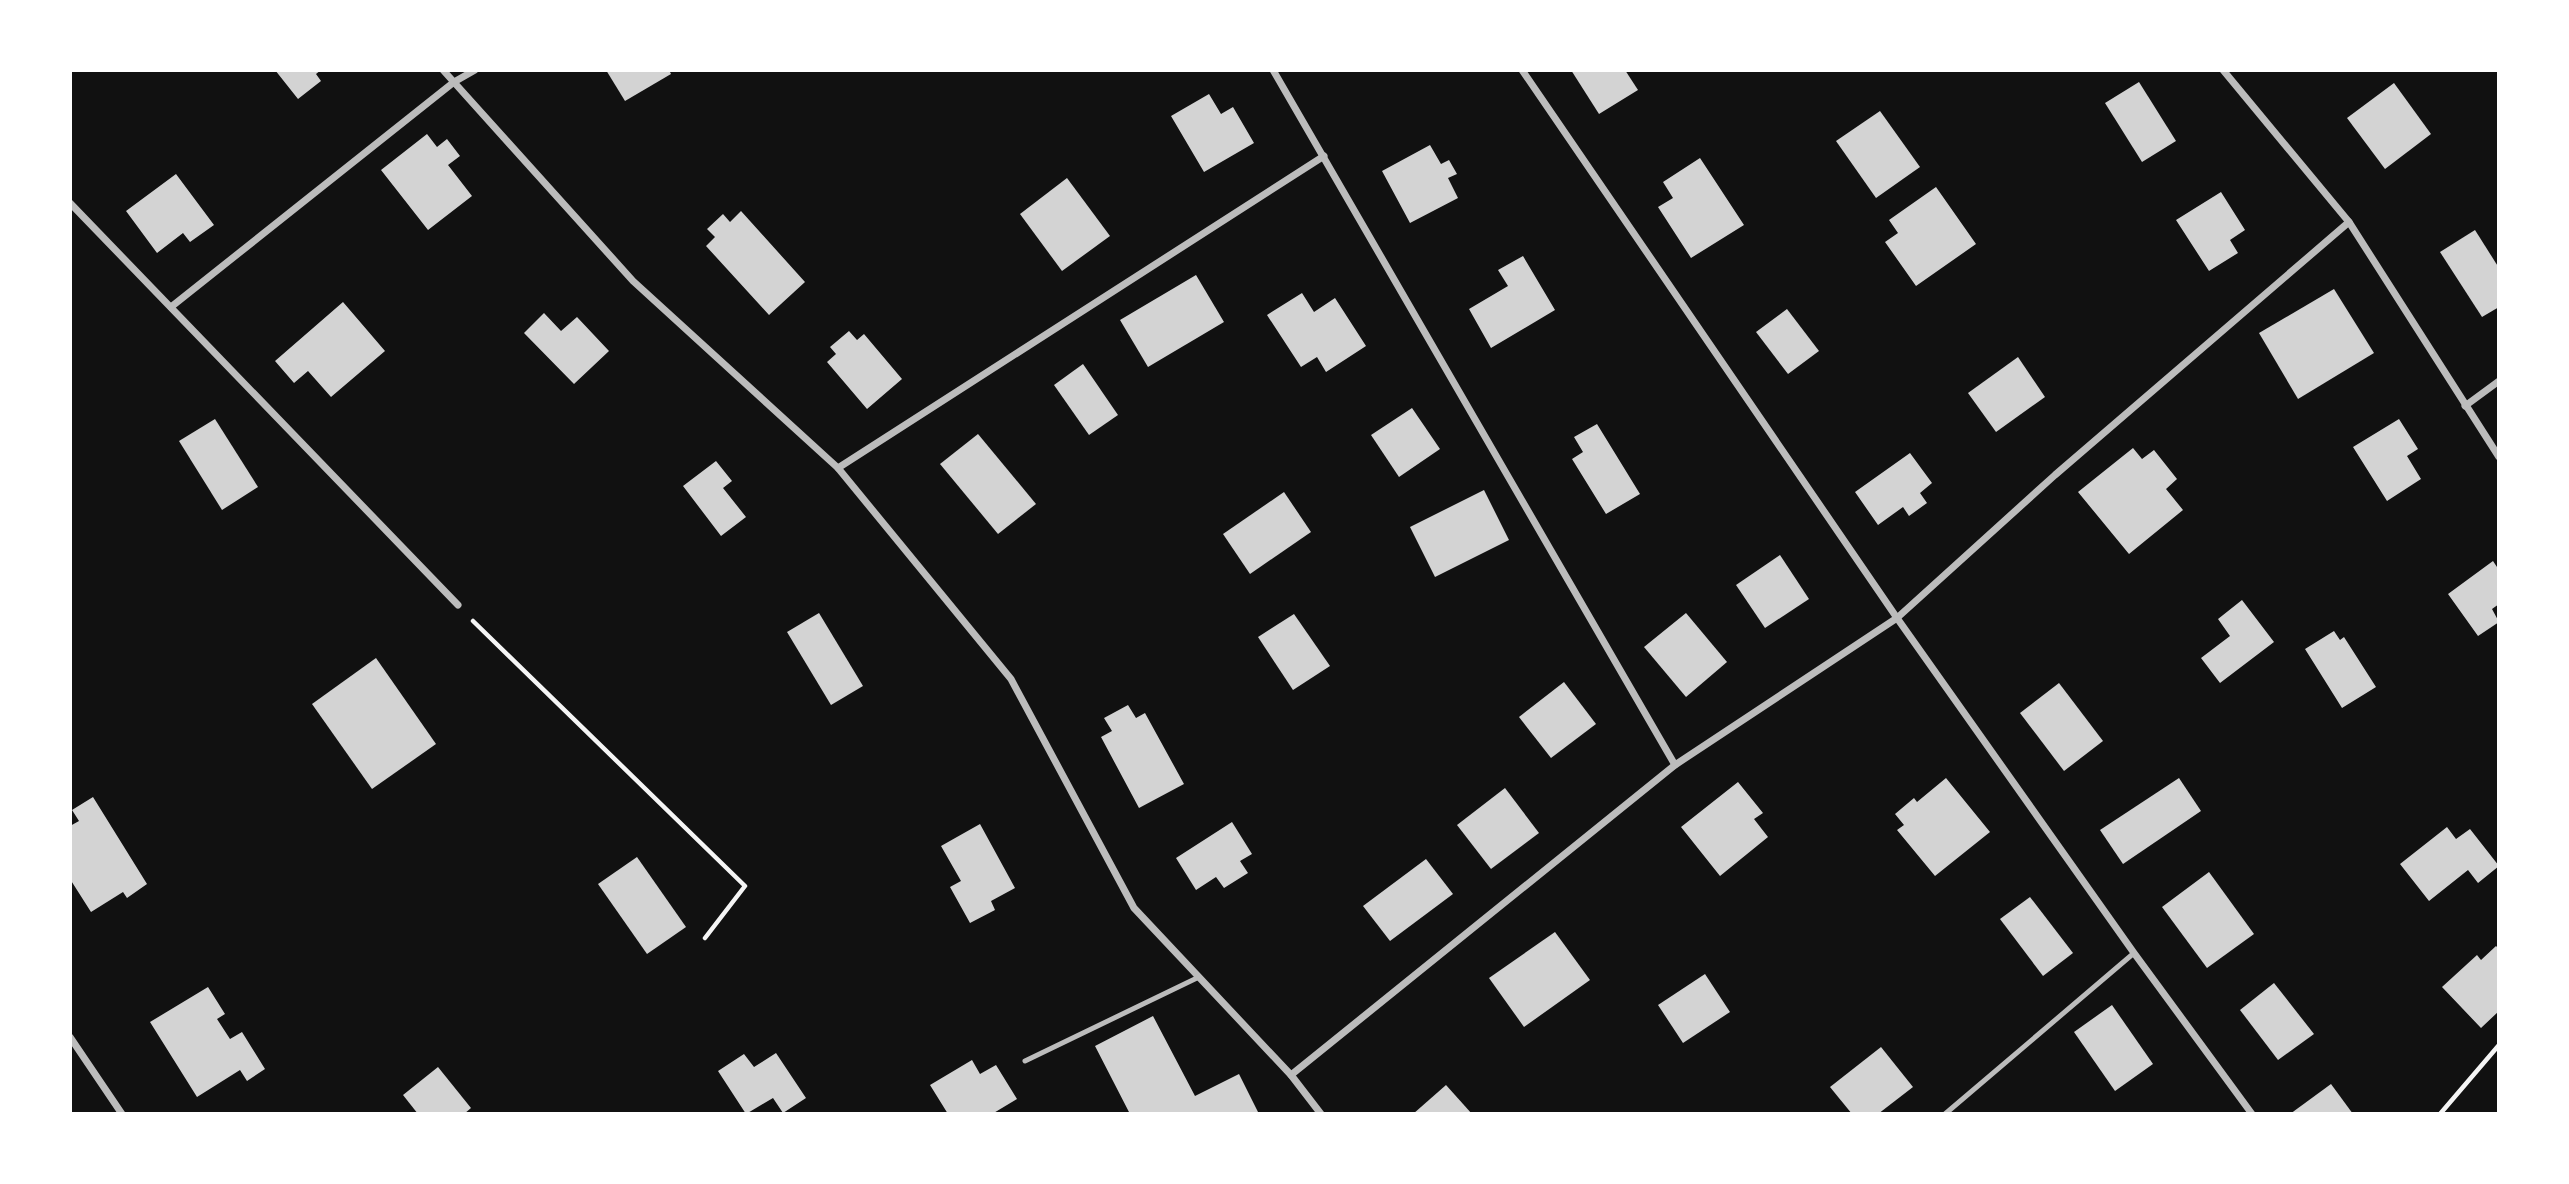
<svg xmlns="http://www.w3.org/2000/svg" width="2569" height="1184" viewBox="0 0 2569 1184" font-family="Helvetica,sans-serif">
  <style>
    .building { fill: #d3d3d3 }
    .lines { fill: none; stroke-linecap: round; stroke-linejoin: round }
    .path { stroke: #f5f5f5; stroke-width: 4.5 }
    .service { stroke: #bcbcbc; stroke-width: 5 }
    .minor { stroke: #bcbcbc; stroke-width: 7 }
  </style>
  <rect width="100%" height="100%" fill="#111"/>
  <g class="building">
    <polygon points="275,70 321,70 316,74 321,81 298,99"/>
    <polygon points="606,70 669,70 671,74 625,101"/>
    <polygon points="1571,70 1625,70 1638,90 1599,114"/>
    <polygon points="2139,82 2176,141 2142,162 2105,103"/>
    <polygon points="2394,83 2431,134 2385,169 2347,118"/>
    <polygon points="1209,94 1221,114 1233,107 1254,143 1204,172 1171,116"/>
    <polygon points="1880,111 1920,167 1876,198 1836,141"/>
    <polygon points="427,134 437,147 447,139 460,156 448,165 472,196 428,230 381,170"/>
    <polygon points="1430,145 1441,164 1449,160 1457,174 1448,178 1458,198 1410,223 1382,171"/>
    <polygon points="1700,158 1744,225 1691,258 1658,207 1673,198 1663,182"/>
    <polygon points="176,174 214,225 190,242 183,233 157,253 126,211"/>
    <polygon points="1067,178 1110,236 1062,271 1020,214"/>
    <polygon points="1936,187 1976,244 1916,286 1885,242 1898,233 1889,220"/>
    <polygon points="2221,192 2245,230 2230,240 2238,253 2209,271 2176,220"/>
    <polygon points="741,211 805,282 769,315 706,246 715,237 707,229 723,214 730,222"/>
    <polygon points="2475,230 2499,268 2499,307 2482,317 2440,252"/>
    <polygon points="1523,256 1555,310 1491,348 1469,309 1508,286 1498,270"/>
    <polygon points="1196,275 1224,322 1148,367 1120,320"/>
    <polygon points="2334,289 2374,353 2298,399 2259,333"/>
    <polygon points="1302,293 1314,312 1335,298 1366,346 1326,372 1317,357 1301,367 1267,315"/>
    <polygon points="343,302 385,351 331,397 308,371 294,383 275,361"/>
    <polygon points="1787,309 1819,351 1788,374 1756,332"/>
    <polygon points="544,313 561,331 577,317 609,351 574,384 524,333"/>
    <polygon points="849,331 857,340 864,334 902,379 867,409 827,362 836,354 830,347"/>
    <polygon points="2018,357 2045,397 1996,432 1968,393"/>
    <polygon points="1083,364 1118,415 1089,435 1054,385"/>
    <polygon points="1412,408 1440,449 1399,477 1371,435"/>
    <polygon points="215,419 258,487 222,510 179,441"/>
    <polygon points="2399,419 2418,449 2407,456 2421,479 2387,501 2353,447"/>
    <polygon points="1597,424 1640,494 1606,514 1572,459 1583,452 1574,437"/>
    <polygon points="978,434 1036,504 998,534 940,464"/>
    <polygon points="2133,448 2142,459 2154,450 2177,479 2166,489 2183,510 2129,554 2078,492"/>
    <polygon points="1910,453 1932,483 1920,493 1927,503 1909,516 1903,507 1878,525 1855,492"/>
    <polygon points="716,461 732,481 723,488 746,517 721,536 683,486"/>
    <polygon points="1484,490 1509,540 1435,577 1410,527"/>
    <polygon points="1284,492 1311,532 1250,574 1223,534"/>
    <polygon points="1780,555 1809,599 1765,628 1736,585"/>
    <polygon points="2493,561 2499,570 2499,604 2492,609 2499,622 2478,636 2448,594"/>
    <polygon points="2242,600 2274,642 2220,683 2201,658 2230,636 2218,619"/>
    <polygon points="819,613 863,686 831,705 787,632"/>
    <polygon points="1686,613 1727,662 1686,697 1644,647"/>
    <polygon points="1294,614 1330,666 1293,690 1258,637"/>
    <polygon points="2334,631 2340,640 2344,637 2376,687 2342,708 2305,649"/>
    <polygon points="376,658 436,744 372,789 312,704"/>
    <polygon points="1564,682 1596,724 1551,758 1519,717"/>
    <polygon points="2059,683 2103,741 2064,771 2020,713"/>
    <polygon points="1128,705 1136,718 1145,713 1184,784 1139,808 1101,737 1112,731 1104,718"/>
    <polygon points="1946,778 1990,832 1935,876 1897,830 1904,825 1895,814 1914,798 1917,802"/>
    <polygon points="2179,778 2201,811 2123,864 2100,830"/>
    <polygon points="1738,782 1763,813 1754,819 1768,837 1720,876 1681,827"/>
    <polygon points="1505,788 1539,833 1491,869 1457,825"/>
    <polygon points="93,797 147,884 127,898 123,892 91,912 70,879 70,826 79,821 72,810"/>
    <polygon points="1232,822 1252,854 1240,861 1248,873 1224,888 1216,877 1196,890 1176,858"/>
    <polygon points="980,824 1015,888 991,901 995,910 970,923 950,887 961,881 941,846"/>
    <polygon points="2447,827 2456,839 2470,829 2499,866 2478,883 2468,870 2429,901 2400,864"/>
    <polygon points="637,857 686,927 647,954 598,884"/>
    <polygon points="1426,859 1453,894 1390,941 1363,906"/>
    <polygon points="2209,872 2254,934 2207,968 2162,907"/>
    <polygon points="2030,897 2073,953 2043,976 2000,919"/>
    <polygon points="1555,932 1590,980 1524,1027 1489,978"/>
    <polygon points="2496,946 2499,949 2499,1011 2481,1028 2442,987 2477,955 2481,960"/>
    <polygon points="1705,974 1730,1012 1683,1043 1658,1005"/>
    <polygon points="2274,983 2314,1034 2278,1060 2240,1010"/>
    <polygon points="208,987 225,1014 217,1019 230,1039 242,1032 265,1069 247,1081 240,1070 197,1097 150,1022"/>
    <polygon points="2112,1005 2153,1064 2115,1091 2074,1032"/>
    <polygon points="1153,1016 1195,1096 1239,1074 1259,1114 1130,1114 1095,1046"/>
    <polygon points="1881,1047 1913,1087 1878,1114 1852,1114 1830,1087"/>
    <polygon points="776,1053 806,1098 783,1113 773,1098 746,1114 718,1071 744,1054 754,1067"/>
    <polygon points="972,1060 980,1074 996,1065 1017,1099 992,1114 948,1114 930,1085"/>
    <polygon points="438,1067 471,1108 464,1114 418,1114 403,1095"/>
    <polygon points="2331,1084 2353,1114 2290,1114"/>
    <polygon points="1446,1085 1472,1114 1413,1114"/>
  </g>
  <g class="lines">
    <g class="path">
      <polyline points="473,621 745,886 705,938"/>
      <polyline points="2440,1114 2499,1045"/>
    </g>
    <g class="service">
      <polyline points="1025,1061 1199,977"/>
      <polyline points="1945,1114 2134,953"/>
    </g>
    <g class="minor">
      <polyline points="443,70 633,281 838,468 1011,679 1134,908 1291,1075 1321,1114"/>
      <polyline points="1273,70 1675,765"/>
      <polyline points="1522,70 1897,618 2134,953 2252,1114"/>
      <polyline points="2223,70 2349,222 2499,457"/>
      <polyline points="70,203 458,605"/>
      <polyline points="171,307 454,82 475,70"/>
      <polyline points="2465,406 2499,381"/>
      <polyline points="838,468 1324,156"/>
      <polyline points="70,1037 122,1114"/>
      <polyline points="1291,1075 1675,765 1897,618 2055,475 2349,222"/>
    </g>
  </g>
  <rect width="2569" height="1184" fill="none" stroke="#ffffff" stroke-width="144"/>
</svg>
